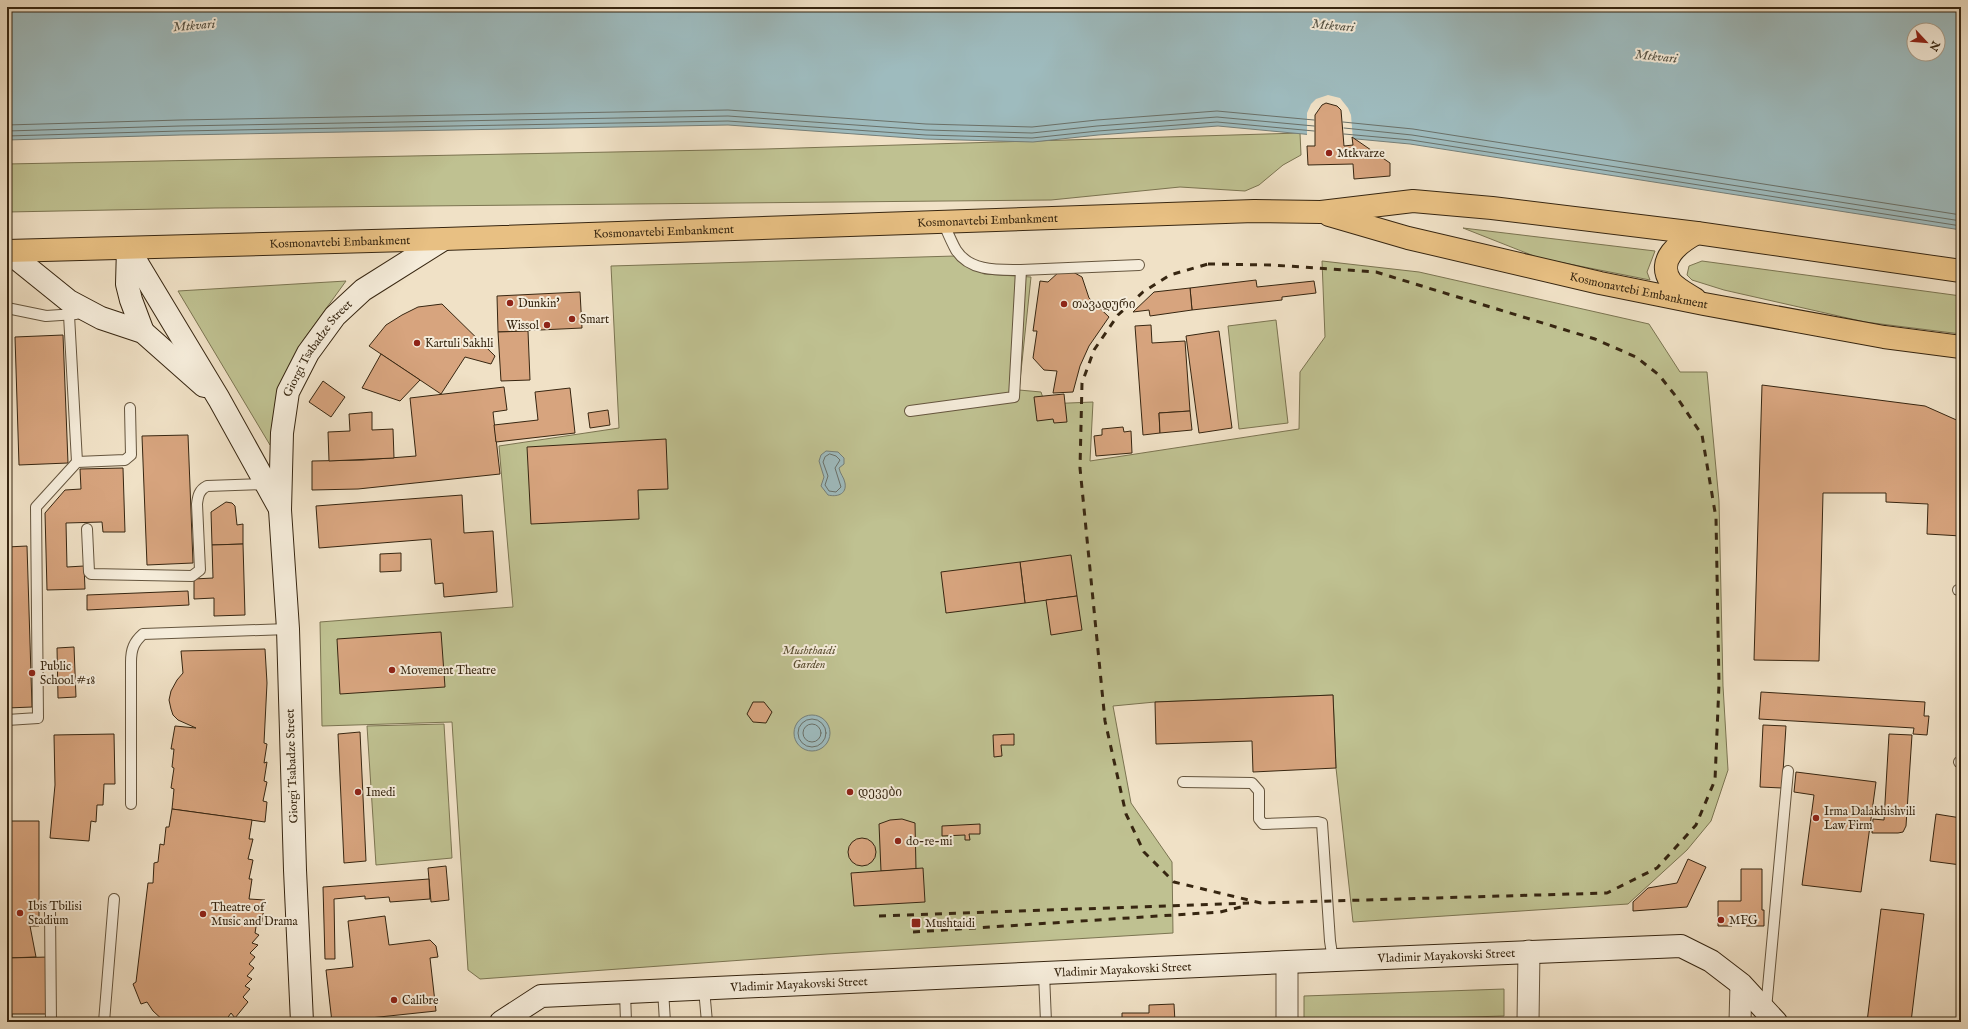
<svg xmlns="http://www.w3.org/2000/svg" width="1968" height="1029" viewBox="0 0 1968 1029" font-family="'IM FELL English','Noto Serif Georgian',serif">
  <style>
    .green { fill: #bfc191; stroke: #7b7451 }
    .water { fill: #9ebbbe; stroke: #757f79; fill-rule: evenodd }
    .pier { fill: #f0e1c6 }
    .lines { fill: none; stroke-linecap: round; stroke-linejoin: round }
    .shore { stroke: #6a7068; stroke-width: 1 }
    .building { fill: #d7a47e; stroke: #372611 }
    .lane-casing { stroke: #65553e; stroke-width: 12 }
    .street-casing { stroke: #65553e; stroke-width: 23 }
    .secondary-casing { stroke: #372611; stroke-width: 24 }
    .primary-casing { stroke: #372611; stroke-width: 24 }
    .lane { stroke: #f5ecda; stroke-width: 10 }
    .street { stroke: #f5ecda; stroke-width: 21 }
    .secondary { stroke: #f5ecda; stroke-width: 22 }
    .primary { stroke: #e8c083; stroke-width: 22 }
    .rail { stroke: #372611; stroke-width: 3; stroke-dasharray: 7 7; stroke-linecap: butt }
    .poi-dot { fill: #8f2418; stroke: #f5ecda; stroke-width: 1.5 }
    .labels { text-anchor: middle; dominant-baseline: central; stroke-width: 4; stroke-linejoin: round; paint-order: stroke }
    .poi-label { font-size: 12px; fill: #372611; stroke: #f5ecda; text-anchor: start }
    .street-label { font-size: 12px; fill: #372611; stroke: #f5ecda }
    .park-label { font-size: 12px; font-style: italic; fill: #594d31; stroke: #f5ecda }
    .water-label { font-size: 13px; font-style: italic; fill: #565345; stroke: #f5ecda }
  </style>
  <rect width="100%" height="100%" fill="#f0e1c6"/>
  <filter id="stains"><feTurbulence type="fractalNoise" baseFrequency=".005" numOctaves="4"/><feColorMatrix values="0 0 0 0 .2 0 0 0 0 .09 0 0 0 0 .02 0 0 0 .5 -.17"/></filter>
  <radialGradient id="worn" r=".72"><stop offset=".6" stop-color="#630" stop-opacity="0"/><stop offset="1" stop-color="#630" stop-opacity=".3"/></radialGradient>
  <g class="green">
    <polygon points="1300,133 1301,155 1283,165 1259,185 1245,191 1180,187 1051,200 215,208 7,212 7,164 765,149"/>
    <polygon points="1463,228 1655,251 1647,272 1650,280 1539,258"/>
    <polygon points="955,256 984,274 1031,277 1019,390 1041,392 1045,404 1093,402 1090,461 1299,429 1300,372 1325,337 1322,261 1419,272 1649,324 1680,372 1707,372 1719,501 1723,686 1728,770 1711,821 1687,850 1628,904 1353,922 1336,768 1333,695 1155,702 1113,706 1131,803 1172,862 1173,933 827,954 480,979 468,970 452,722 322,726 320,622 513,607 499,446 619,428 611,266"/>
    <polygon points="1702,261 1961,296 1961,334 1865,322 1724,290 1692,280 1687,275 1689,266"/>
    <polygon points="346,281 304,339 284,381 270,445 178,291"/>
    <polygon points="1276,320 1288,423 1239,429 1228,326"/>
    <polygon points="444,724 452,858 376,865 367,726"/>
    <polygon points="1504,989 1504,1016 1304,1022 1304,996"/>
  </g>
  <g class="water">
    <path d="M7,7h1954v223l-551,-86 -192,-18 -120,9 -65,7 -108,-3 -197,-14 -548,10 -173,5zM1914,30h24v24h-24z"/>
    <path d="M826,451l12,1 6,6v6l-5,4c1,6 5,9 6,15 2,12 -9,14 -17,12l-7,-9 3,-9 -5,-16 2,-6z"/>
    <circle cx="812" cy="733" r="18"/>
  </g>
  <polygon class="pier" points="1328,95 1340,98 1348,108 1351,115 1353,140 1307,136 1307,113 1311,104 1316,99"/>
  <g class="lines">
    <g class="shore">
      <polyline points="1343,122 1413,129 1961,215"/>
      <polyline points="7,125 180,120 728,110 926,124 1032,127 1097,120 1217,111 1314,120"/>
      <polyline points="1344,128 1412,135 1961,221"/>
      <polyline points="7,131 180,126 728,116 926,130 1032,133 1097,126 1217,117 1314,126"/>
      <polyline points="1344,134 1411,140 1961,226"/>
      <polyline points="7,136 180,131 728,121 926,135 1032,138 1098,131 1217,122 1314,131"/>
      <polygon points="830,454 836,456 840,460 835,468 841,487 836,492 829,491 825,485 828,476 823,462 825,457"/>
      <circle cx="812" cy="733" r="14"/>
      <circle cx="812" cy="733" r="9"/>
    </g>
  </g>
  <g class="building">
    <polygon points="1326,103 1337,106 1341,110 1344,146 1353,145 1352,137 1390,163 1390,176 1354,179 1353,164 1308,165 1307,146 1315,146 1315,115 1322,105"/>
    <polygon points="1060,271 1073,272 1082,277 1089,298 1109,317 1089,346 1080,366 1073,392 1053,393 1057,371 1044,370 1033,358 1037,331 1033,331 1040,281 1048,282"/>
    <polygon points="1256,280 1257,287 1314,281 1316,293 1282,297 1282,300 1192,310 1190,288"/>
    <polygon points="1190,288 1192,310 1150,316 1149,310 1133,312 1154,292"/>
    <polygon points="580,292 582,328 498,332 497,296"/>
    <polygon points="442,304 495,356 491,364 465,357 441,394 369,346 386,325 402,315 418,307"/>
    <polygon points="1151,325 1152,343 1185,341 1190,411 1159,413 1160,433 1143,435 1135,326"/>
    <polygon points="528,331 530,380 501,381 498,332"/>
    <polygon points="1219,331 1232,428 1199,433 1186,336"/>
    <polygon points="63,335 68,463 19,465 15,337"/>
    <polygon points="381,354 420,380 400,401 362,388"/>
    <polygon points="323,381 345,397 331,417 309,402"/>
    <polygon points="1762,385 1925,406 1961,422 1961,536 1927,534 1928,504 1886,502 1886,493 1823,493 1819,661 1754,660"/>
    <polygon points="504,387 507,410 493,412 500,474 358,489 312,490 312,461 363,460 416,456 410,398"/>
    <polygon points="570,388 575,433 496,442 494,425 538,420 535,392"/>
    <polygon points="1064,394 1067,422 1054,423 1053,419 1037,421 1034,397"/>
    <polygon points="608,410 610,425 590,428 588,413"/>
    <polygon points="1190,411 1192,430 1160,433 1159,413"/>
    <polygon points="372,412 372,430 393,429 394,458 329,461 328,432 350,431 349,414"/>
    <polygon points="1123,427 1124,432 1131,431 1132,453 1096,456 1094,436 1102,435 1102,429"/>
    <polygon points="188,435 193,563 147,565 142,436"/>
    <polygon points="666,439 668,489 638,490 639,519 531,524 527,447"/>
    <polygon points="123,468 125,532 103,532 102,522 66,523 67,567 84,566 85,589 47,590 45,513 65,490 81,489 80,469"/>
    <polygon points="462,495 464,533 493,531 497,592 444,597 443,583 435,584 431,539 319,548 316,506"/>
    <polygon points="226,502 232,503 235,506 237,525 243,524 243,544 212,545 211,512"/>
    <polygon points="243,544 245,615 214,616 214,598 194,599 194,579 213,578 212,545"/>
    <polygon points="27,546 32,707 7,708 7,547"/>
    <polygon points="401,553 401,571 380,572 380,554"/>
    <polygon points="1071,555 1077,596 1025,603 1020,562"/>
    <polygon points="1020,562 1025,603 946,613 941,572"/>
    <polygon points="188,591 189,605 87,610 87,595"/>
    <polygon points="1077,596 1082,630 1051,635 1046,600"/>
    <polygon points="441,632 445,687 340,694 337,639"/>
    <polygon points="74,647 76,697 58,698 57,648"/>
    <polygon points="265,649 267,683 264,743 267,744 264,763 267,762 264,781 267,782 263,801 267,802 265,822 172,809 174,789 171,788 174,768 172,767 174,749 171,749 175,726 196,728 178,720 173,715 171,709 169,700 171,691 177,680 183,673 181,651"/>
    <polygon points="1761,692 1925,702 1924,716 1929,716 1927,735 1913,734 1914,728 1759,719"/>
    <polygon points="1333,695 1336,768 1253,772 1252,741 1156,744 1155,702"/>
    <polygon points="753,702 764,702 772,712 766,723 753,722 747,714"/>
    <polygon points="1763,725 1786,726 1782,788 1760,787"/>
    <polygon points="360,732 366,861 344,863 338,734"/>
    <polygon points="114,734 115,784 104,784 103,805 97,805 96,822 91,821 89,841 50,838 55,785 54,735"/>
    <polygon points="1014,734 1014,745 1001,745 1002,756 994,757 993,735"/>
    <polygon points="1889,734 1912,735 1906,826 1903,832 1898,833 1872,833 1873,819 1884,820"/>
    <polygon points="1796,772 1876,782 1861,892 1802,885 1814,795 1794,792"/>
    <polygon points="172,809 252,820 249,839 253,839 248,859 253,860 249,879 252,879 249,899 265,900 262,922 257,921 255,933 259,935 252,943 258,945 250,953 255,957 249,964 254,968 247,976 252,979 245,986 250,989 243,997 248,1002 235,1018 231,1013 226,1020 221,1022 165,1022 153,1011 147,1002 141,1004 133,984 136,982 148,883 153,883 154,863 158,862 160,844 164,845 166,827 169,827"/>
    <polygon points="1936,814 1961,818 1961,865 1930,861"/>
    <polygon points="902,819 915,823 916,869 881,871 879,824 890,820"/>
    <polygon points="7,821 39,821 39,926 30,926 36,957 7,958"/>
    <polygon points="980,824 980,834 969,834 970,840 965,840 965,835 942,836 942,826"/>
    <circle cx="862" cy="852" r="14"/>
    <polygon points="1688,859 1706,867 1687,907 1633,911 1633,902 1648,888 1677,883"/>
    <polygon points="446,866 449,900 431,902 428,868"/>
    <polygon points="923,868 925,902 854,906 851,873"/>
    <polygon points="1741,869 1762,869 1762,910 1764,910 1764,926 1746,926 1746,921 1732,921 1732,926 1718,926 1718,901 1741,901"/>
    <polygon points="429,879 430,899 390,902 389,897 365,899 365,896 334,899 335,959 325,959 323,887"/>
    <polygon points="1881,909 1924,914 1911,1022 1867,1022"/>
    <polygon points="385,916 389,945 430,940 436,946 438,957 430,958 436,1011 332,1022 326,970 353,967 348,921"/>
    <polygon points="49,957 49,1014 12,1014 12,1020 7,1020 7,958"/>
    <polygon points="1174,1004 1175,1022 1122,1022 1122,1013 1149,1013 1149,1005"/>
  </g>
  <g class="lines">
    <g class="lane-casing">
      <g id="lane">
        <polyline points="1021,270 1139,265"/>
        <polyline points="7,308 46,316 76,314"/>
        <polyline points="69,315 77,462"/>
        <path d="M910,411l104,-14 7,-127c-22,0 -51,2 -65,-20 -5,-9 -9,-19 -13,-28"/>
        <path d="M87,529l2,43 2,2 101,2 8,-6 -3,-66c1,-8 2,-14 10,-18l59,-2"/>
        <polyline points="1958,590 1961,590"/>
        <polyline points="7,720 38,718 36,507 77,462 125,460 131,455 130,408"/>
        <polyline points="1959,762 1961,762"/>
        <polyline points="1183,782 1252,783 1259,791 1259,819 1263,824 1318,822 1322,823 1330,941 1333,960"/>
        <path d="M131,804v-142c0,-13 3,-20 12,-28l145,-5"/>
        <polyline points="50,910 51,1022"/>
        <polyline points="1044,973 1046,1022"/>
        <polyline points="704,989 707,1022"/>
        <polyline points="663,990 665,1022"/>
        <polyline points="625,992 626,1022"/>
        <polyline points="1766,1009 1788,771"/>
        <polyline points="104,1022 114,899"/>
      </g>
    </g>
    <g class="street-casing">
      <g id="street">
        <polyline points="1287,962 1287,1022"/>
        <polyline points="1528,1022 1529,951"/>
        <polyline points="1740,1022 1741,984"/>
      </g>
    </g>
    <g class="secondary-casing">
      <g id="secondary">
        <polyline points="128,248 219,399 280,509"/>
        <polyline points="128,248 127,284 131,300 143,332"/>
        <polyline points="7,251 69,301 101,318 143,332 204,386"/>
        <path id="s1" d="M302,1022l-7,-152 -7,-241 -8,-119 2,-77 6,-41 20,-39 27,-37 28,-26 81,-51"/>
        <path id="s2" d="M501,1022l40,-26 746,-34 394,-16 30,15 30,23 35,38"/>
      </g>
    </g>
    <g class="primary-casing">
      <g id="primary">
        <path id="s3" d="M1329,215l79,23 192,45 104,21 180,33 77,10"/>
        <path id="s4" d="M7,251l437,-12 810,-28 67,1 92,-11 79,7 205,25 264,38"/>
        <path d="M1695,299c-8,-5 -18,-10 -24,-17 -16,-22 9,-40 26,-49"/>
      </g>
    </g>
    <use href="#lane" class="lane"/>
    <use href="#street" class="street"/>
    <use href="#secondary" class="secondary"/>
    <use href="#primary" class="primary"/>
    <g class="rail">
      <polygon points="1208,264 1272,265 1376,272 1595,339 1636,357 1659,375 1678,399 1702,435 1716,518 1719,684 1715,780 1696,825 1657,868 1607,893 1261,903 1174,882 1144,852 1126,814 1105,721 1080,468 1082,383 1094,350 1118,315 1143,292 1170,275"/>
      <polyline points="879,916 1249,903"/>
      <polyline points="913,932 1220,912 1241,907"/>
    </g>
  </g>
  <g class="poi-dot">
    <circle cx="1329" cy="153" r="4"/>
    <circle cx="510" cy="303" r="4"/>
    <circle cx="1064" cy="304" r="4"/>
    <circle cx="572" cy="319" r="4"/>
    <circle cx="547" cy="325" r="4"/>
    <circle cx="417" cy="343" r="4"/>
    <circle cx="392" cy="670" r="4"/>
    <circle cx="32" cy="673" r="4"/>
    <circle cx="358" cy="792" r="4"/>
    <circle cx="850" cy="792" r="4"/>
    <circle cx="1816" cy="818" r="4"/>
    <circle cx="898" cy="841" r="4"/>
    <circle cx="20" cy="913" r="4"/>
    <circle cx="203" cy="914" r="4"/>
    <circle cx="1721" cy="920" r="4"/>
    <rect x="911" y="918" width="10" height="10" rx="2"/>
    <circle cx="394" cy="1000" r="4"/>
  </g>
  <g class="labels">
    <g class="poi-label">
      <text x="1337" y="153">Mtkvarze</text>
      <text x="518" y="303">Dunkin'</text>
      <text x="1072" y="304">თავადური</text>
      <text x="580" y="319">Smart</text>
      <text x="539" y="325" text-anchor="end">Wissol</text>
      <text x="425" y="343">Kartuli Sakhli</text>
      <text x="40" y="666">Public<tspan x="40" dy="14">School #18</tspan></text>
      <text x="400" y="670">Movement Theatre</text>
      <text x="366" y="792">Imedi</text>
      <text x="858" y="792">დევები</text>
      <text x="1824" y="811">Irma Dalakhishvili<tspan x="1824" dy="14">Law Firm</tspan></text>
      <text x="906" y="841">do-re-mi</text>
      <text x="28" y="906">Ibis Tbilisi<tspan x="28" dy="14">Stadium</tspan></text>
      <text x="211" y="907">Theatre of<tspan x="211" dy="14">Music and Drama</tspan></text>
      <text x="1729" y="920">MFG</text>
      <text x="925" y="923">Mushtaidi</text>
      <text x="402" y="1000">Calibre</text>
    </g>
    <g class="street-label">
      <text stroke="none"><textPath href="#s4" startOffset="981">Kosmonavtebi Embankment</textPath></text>
      <text stroke="none"><textPath href="#s4" startOffset="657">Kosmonavtebi Embankment</textPath></text>
      <text stroke="none"><textPath href="#s4" startOffset="333">Kosmonavtebi Embankment</textPath></text>
      <text stroke="none"><textPath href="#s3" startOffset="319">Kosmonavtebi Embankment</textPath></text>
      <text stroke="none"><textPath href="#s1" startOffset="684">Giorgi Tsabadze Street</textPath></text>
      <text transform="translate(292 766) rotate(-92)">Giorgi Tsabadze Street</text>
      <text stroke="none"><textPath href="#s2" startOffset="954">Vladimir Mayakovski Street</textPath></text>
      <text stroke="none"><textPath href="#s2" startOffset="630">Vladimir Mayakovski Street</textPath></text>
      <text stroke="none"><textPath href="#s2" startOffset="306">Vladimir Mayakovski Street</textPath></text>
    </g>
    <g class="park-label">
      <text x="809" y="650">Mushthaidi<tspan x="809" dy="14">Garden</tspan></text>
    </g>
    <g class="water-label">
      <text transform="translate(194 26) rotate(-5)">Mtkvari</text>
      <text transform="translate(1333 26) rotate(5)">Mtkvari</text>
      <text transform="translate(1656 57) rotate(6)">Mtkvari</text>
    </g>
  </g>
  <rect width="1968" height="1029" fill="none" stroke="#f0e1c6" stroke-width="24"/>
  <rect x="8" y="8" width="1952" height="1013" fill="none" stroke="#372611" stroke-width="2"/>
  <rect x="12" y="12" width="1944" height="1005" fill="none" stroke="#372611"/>
  <g transform="translate(1926 42) rotate(116)"><circle r="19" fill="#f5ecda" stroke="#a99d8a"/>
  <path d="M0-3L7 15L0 10L-7 15Z" fill="#8f2418"/>
  <text y="-6" font-size="11" font-weight="bold" text-anchor="middle" fill="#372611">N</text>
  </g>
  <rect width="100%" height="100%" filter="url(#stains)"/>
  <rect width="100%" height="100%" fill="url(#worn)"/>
</svg>
